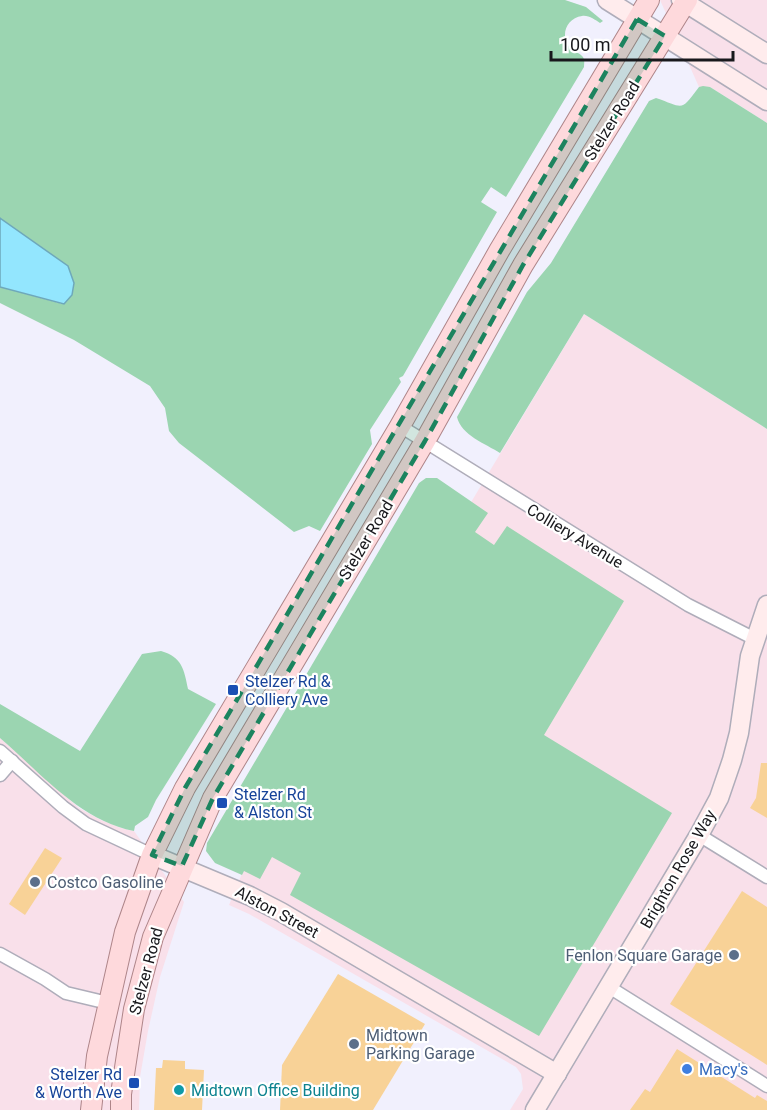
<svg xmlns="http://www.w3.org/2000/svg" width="767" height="1110" viewBox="0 0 767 1110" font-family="Roboto,sans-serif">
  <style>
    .commercial { fill: #f9e0ea }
    .green { fill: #9bd5b1 }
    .water { fill: #93e6fe; stroke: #6ea8ba; stroke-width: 1.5 }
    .building { fill: #f8d297 }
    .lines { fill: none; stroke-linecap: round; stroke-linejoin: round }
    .street-casing { stroke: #afadba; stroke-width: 15 }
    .secondary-casing { stroke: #afadba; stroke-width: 21 }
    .primary-casing { stroke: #ae8589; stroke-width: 22 }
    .street { stroke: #fff; stroke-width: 12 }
    .secondary { stroke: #ffeced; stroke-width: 18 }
    .primary { stroke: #fed9dc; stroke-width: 20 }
    .marked { fill: #1c845f; fill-opacity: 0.2; stroke: #1c845f; stroke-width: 4.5; stroke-dasharray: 12 8; stroke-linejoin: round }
    .transit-dot { fill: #1a4fb4; stroke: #fff; stroke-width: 2 }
    .service-dot { fill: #5c6f8a; stroke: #fff; stroke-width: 2 }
    .shop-dot { fill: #3f7fe0; stroke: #fff; stroke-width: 2 }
    .culture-dot { fill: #0f9aa8; stroke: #fff; stroke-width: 2 }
    .labels { text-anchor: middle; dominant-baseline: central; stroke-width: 4.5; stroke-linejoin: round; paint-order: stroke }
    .street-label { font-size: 16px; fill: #18181c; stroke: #fff }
    .transit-label { font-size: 16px; fill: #164399; stroke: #fff; text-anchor: start }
    .service-label { font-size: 16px; fill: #4e5e75; stroke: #fff; text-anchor: start }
    .shop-label { font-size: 16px; fill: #366cbe; stroke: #fff; text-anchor: start }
    .culture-label { font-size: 16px; fill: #0d838f; stroke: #fff; text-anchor: start }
  </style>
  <rect width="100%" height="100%" fill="#f1f0fd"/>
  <g class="commercial">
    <polygon points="660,0 767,0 767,123 710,87 699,87"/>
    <polygon points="584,314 767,429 767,1110 510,1110 523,1089 521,1074 516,1067 249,914 229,905 243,871 257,859"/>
    <polygon points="0,738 79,808 101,820 121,828 134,831 184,902 160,977 148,1031 140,1077 139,1110 0,1110"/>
  </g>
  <g class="green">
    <path d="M0,0h565l21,7 17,14 -3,2c-5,-3 -11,-8 -18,-7 -16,2 -23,21 -11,33 4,3 9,4 12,8 2,4 1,6 1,10l-78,130 -15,-10 -10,15 16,10 -94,164 -4,2 2,4 -31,48 2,14 -52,87 -11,-5 -15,6 -115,-89 -10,-12 -4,-23 -15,-22 -76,-46 -74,-37v-16l63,17 5,-38 -68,-48z"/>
    <path d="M703,86l7,1 57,36v306l-183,-115 -84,139c-14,-9 -39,-18 -43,-36l70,-125 24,-29 98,-162 7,-3c29,10 24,14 43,-11z"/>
    <polygon points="426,478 437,478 488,513 475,532 494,545 507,526 624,601 544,735 672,813 539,1036 290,895 301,873 272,857 260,879 244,871 242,875 215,863 206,851 207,843 419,483"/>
    <path d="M161,651c21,6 23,18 27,38l28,15 -60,96 -8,17 -13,9 -1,5c-55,-11 -93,-58 -134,-93v-34l80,47 62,-97z"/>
  </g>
  <polygon class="water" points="0,218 68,266 74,283 72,295 64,304 0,287"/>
  <g class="building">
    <polygon points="761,763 767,763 767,818 750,808 756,798"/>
    <polygon points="45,848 62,858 25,915 9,904"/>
    <polygon points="742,891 767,907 767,1065 670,1004"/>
    <polygon points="338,974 425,1024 373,1110 280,1110 282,1065"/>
    <polygon points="677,1049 755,1098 757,1095 767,1101 767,1110 630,1110 645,1089 650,1092"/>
    <polygon points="163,1060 185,1061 185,1069 204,1070 202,1110 154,1110 156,1068 162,1068"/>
  </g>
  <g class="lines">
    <g class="street-casing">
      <g id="street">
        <polyline points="400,426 688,605 755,639"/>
        <polyline points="0,751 63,807 86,824 152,855"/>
        <polyline points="0,775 12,761"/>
        <polyline points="699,835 767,877"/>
        <polyline points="0,954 45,979 66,993 108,1003"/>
        <polyline points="609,987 767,1086"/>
      </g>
    </g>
    <g class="secondary-casing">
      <g id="secondary">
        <polyline points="607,0 767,101"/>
        <polyline points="681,0 767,54"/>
        <polyline points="152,855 250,896 281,912 557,1074"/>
        <polyline points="535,1110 699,835 719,798 732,760 739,733 750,656 767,605"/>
      </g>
    </g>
    <g class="primary-casing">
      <g id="primary">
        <polyline points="91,1110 97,1056 125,932 152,855 185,788 400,426 499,251 649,0"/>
        <polyline points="121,1110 121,1094 134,1009 153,937 213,798 425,441 523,265 687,0"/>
      </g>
    </g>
    <use href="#street" class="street"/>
    <use href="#secondary" class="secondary"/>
    <use href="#primary" class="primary"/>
  </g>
  <path class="marked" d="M637,19l28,17 -142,229 -98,176 -212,357 -31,68 -30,-11 33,-67z"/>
  <g class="transit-dot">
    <rect x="227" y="684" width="12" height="12" rx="3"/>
    <rect x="216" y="797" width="12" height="12" rx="3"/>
    <rect x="128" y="1077" width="12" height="12" rx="3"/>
  </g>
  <g class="service-dot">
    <circle cx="35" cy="882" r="6"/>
    <circle cx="734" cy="955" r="6"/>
    <circle cx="354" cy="1044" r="6"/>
  </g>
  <circle class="shop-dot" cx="687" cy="1069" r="6"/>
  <circle class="culture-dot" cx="179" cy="1090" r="6"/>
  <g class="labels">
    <g class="street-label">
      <text transform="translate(612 121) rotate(-58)">Stelzer Road</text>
      <text transform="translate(575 536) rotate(31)">Colliery Avenue</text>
      <text transform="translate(366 540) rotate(-59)">Stelzer Road</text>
      <text transform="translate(678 869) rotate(-60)">Brighton Rose Way</text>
      <text transform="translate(277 912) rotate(28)">Alston Street</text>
      <text transform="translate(146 971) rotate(-75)">Stelzer Road</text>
    </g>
    <g class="transit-label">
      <text x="245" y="681">Stelzer Rd &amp;<tspan x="245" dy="18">Colliery Ave</tspan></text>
      <text x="234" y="794">Stelzer Rd<tspan x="234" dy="18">&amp; Alston St</tspan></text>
      <text x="122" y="1074" text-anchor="end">Stelzer Rd<tspan x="122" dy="18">&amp; Worth Ave</tspan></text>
    </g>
    <g class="service-label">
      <text x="47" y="882">Costco Gasoline</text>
      <text x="722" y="955" text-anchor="end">Fenlon Square Garage</text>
      <text x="366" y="1035">Midtown<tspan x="366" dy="18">Parking Garage</tspan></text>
    </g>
    <g class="shop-label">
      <text x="699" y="1069">Macy's</text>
    </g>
    <g class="culture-label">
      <text x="191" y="1090">Midtown Office Building</text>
    </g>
  </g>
  <path d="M551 51v9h182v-9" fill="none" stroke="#18181c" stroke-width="3"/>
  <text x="560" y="51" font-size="18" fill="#18181c" stroke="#ffffff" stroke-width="4.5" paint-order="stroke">100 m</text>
</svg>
